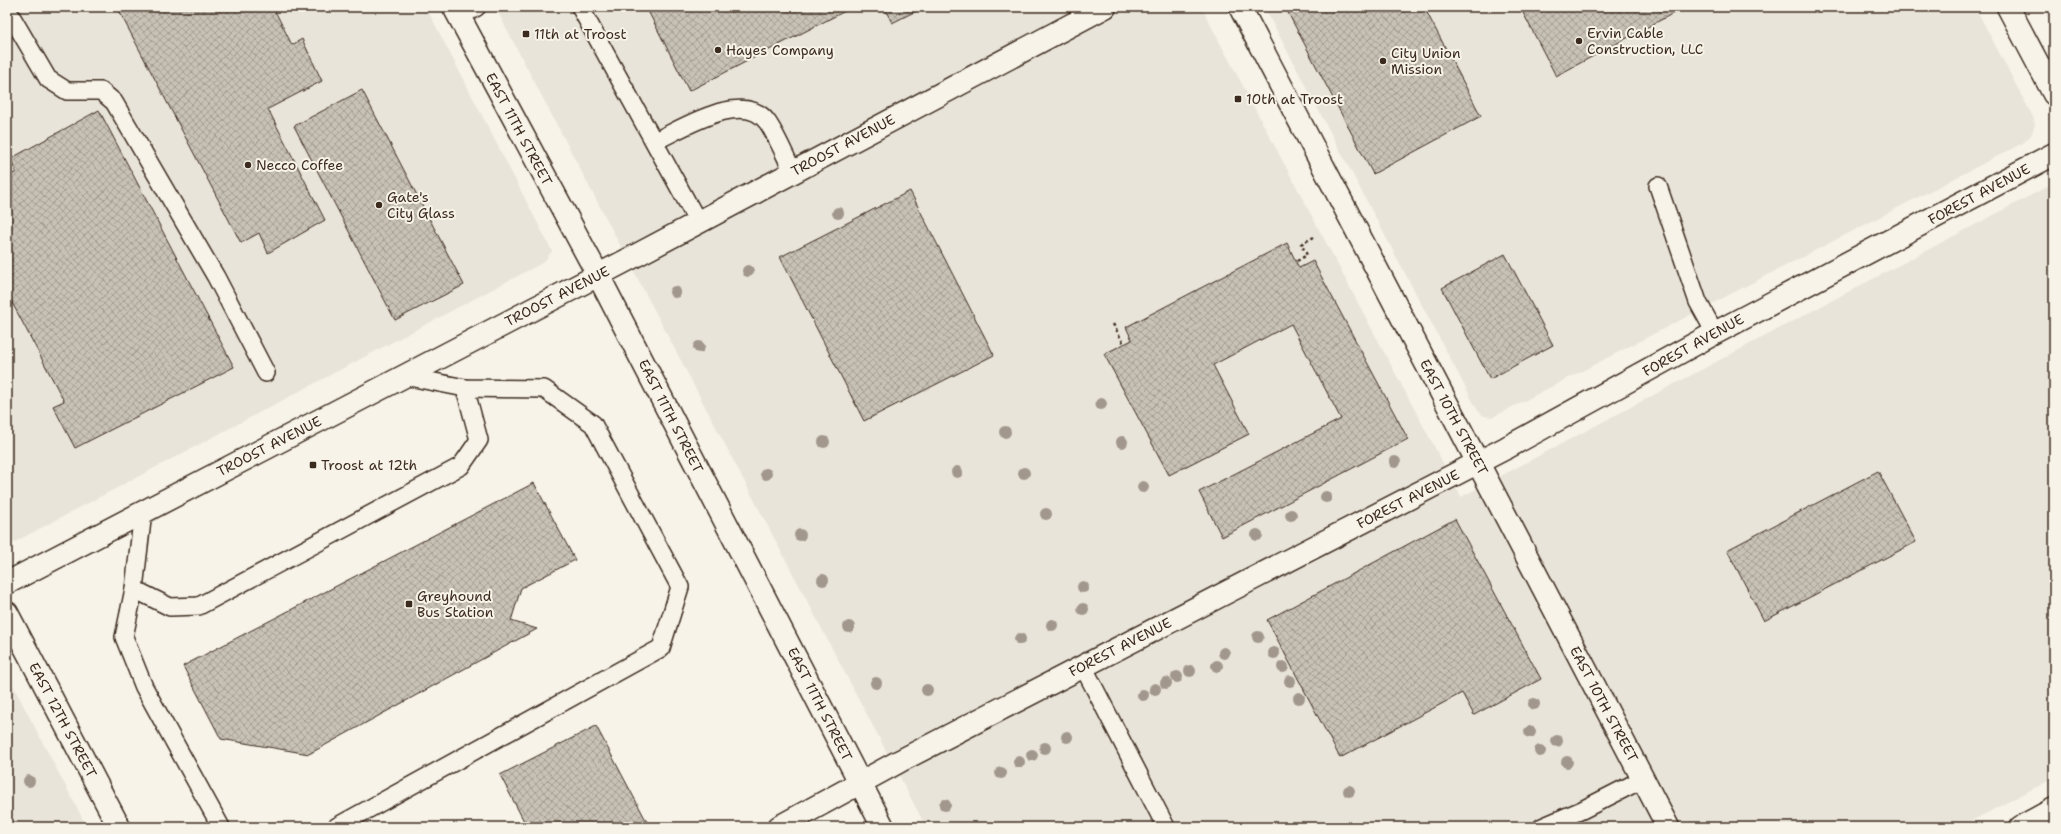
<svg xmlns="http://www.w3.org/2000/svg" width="2061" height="834" viewBox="0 0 2061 834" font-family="'Shantell Sans',sans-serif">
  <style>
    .built { fill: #e9e4d9 }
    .building { fill: url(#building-cross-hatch); stroke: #3b2a1e }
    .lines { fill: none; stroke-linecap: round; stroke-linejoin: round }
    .service-casing { stroke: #3b2a1e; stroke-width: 20 }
    .minor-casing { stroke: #3b2a1e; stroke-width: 25 }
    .tertiary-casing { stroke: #3b2a1e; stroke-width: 25 }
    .secondary-casing { stroke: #3b2a1e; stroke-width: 25 }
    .path { stroke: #3b2a1e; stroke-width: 2.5; stroke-dasharray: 3 3; stroke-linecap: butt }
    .service { stroke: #f7f3e8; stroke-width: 17 }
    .minor { stroke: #f7f3e8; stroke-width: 22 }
    .tertiary { stroke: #f7f3e8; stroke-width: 22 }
    .secondary { stroke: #f7f3e8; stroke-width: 22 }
    .tree { fill: #a1978c }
    .poi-dot { fill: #3b2a1e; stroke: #f7f3e8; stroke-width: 1.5 }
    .labels { text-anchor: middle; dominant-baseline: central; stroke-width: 4; stroke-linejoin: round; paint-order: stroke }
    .poi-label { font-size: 14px; fill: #3b2a1e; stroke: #f7f3e8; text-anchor: start }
    .street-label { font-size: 14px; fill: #3b2a1e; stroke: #f7f3e8 }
  </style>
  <defs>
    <pattern id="building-cross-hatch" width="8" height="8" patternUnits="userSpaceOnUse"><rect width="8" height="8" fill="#c8c1b6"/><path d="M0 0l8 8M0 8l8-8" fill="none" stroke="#a49d93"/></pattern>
  </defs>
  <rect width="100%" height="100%" fill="#f7f3e8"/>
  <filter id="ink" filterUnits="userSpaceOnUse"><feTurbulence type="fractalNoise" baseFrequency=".025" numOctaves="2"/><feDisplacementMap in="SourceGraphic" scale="8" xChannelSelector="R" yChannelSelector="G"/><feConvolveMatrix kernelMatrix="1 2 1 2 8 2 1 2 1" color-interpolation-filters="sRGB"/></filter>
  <g filter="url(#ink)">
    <g class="built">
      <polygon points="7,7 426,7 552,251 544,262 7,546"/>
      <polygon points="495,7 1201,7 1461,497 2054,183 2054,778 1960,827 926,827"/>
      <polygon points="1264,7 1975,7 2033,117 2035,125 2031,135 2023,143 1493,417 1484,416 1478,411"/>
      <polygon points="2042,7 2054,7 2054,30"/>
      <polygon points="7,674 87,827 7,827"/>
    </g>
    <g class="building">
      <polygon points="121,7 273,7 292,45 302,39 322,81 268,109 325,220 268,253 259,233 241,243 118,9"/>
      <polygon points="646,7 846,7 847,10 689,91"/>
      <polygon points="884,7 924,7 892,23"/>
      <polygon points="1285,7 1424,7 1481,116 1373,174"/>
      <polygon points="1520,7 1685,7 1556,76"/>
      <polygon points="362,90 464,285 395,320 294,126"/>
      <polygon points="99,110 234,367 75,448 53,406 64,401 7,293 7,177 16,172 10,159"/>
      <polygon points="910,191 994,355 864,421 780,257"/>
      <polygon points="1287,243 1299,268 1313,261 1408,439 1222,537 1199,492 1341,419 1291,324 1213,365 1249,434 1169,475 1104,354 1132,340 1126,327"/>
      <polygon points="1505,254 1553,345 1490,379 1442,288"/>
      <polygon points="1878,471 1916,542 1764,621 1727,550"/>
      <polygon points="534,483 575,560 521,588 511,621 537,629 309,754 221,739 183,666"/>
      <polygon points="1455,519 1541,679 1474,715 1462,693 1340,758 1267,620"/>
      <polygon points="596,726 647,822 637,827 527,827 500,775"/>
    </g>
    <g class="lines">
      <g class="service-casing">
        <g id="service">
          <polyline points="580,7 698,222"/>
          <polyline points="7,9 48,79 67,91 101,91 114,102 216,277 266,373"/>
          <polyline points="459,17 477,7"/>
          <path d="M655,141c27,-12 90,-53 113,-18 10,15 17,33 25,49"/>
          <polyline points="1658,186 1698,302 1715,333"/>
          <polyline points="143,512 134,589 124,637 144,687 221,827"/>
          <polyline points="134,589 170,607 199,606 461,466 479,440 465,388"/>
          <polyline points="1083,666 1166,827"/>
          <polyline points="336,827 661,648 680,587 593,424 544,389 465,388 404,376"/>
          <polyline points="1542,827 1582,810 1643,779"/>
        </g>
      </g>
      <g class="minor-casing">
        <g id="minor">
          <polyline points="779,827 900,761 1506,448 1715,333 2054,154"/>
          <polyline points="2021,827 2054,809"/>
        </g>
      </g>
      <g class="tertiary-casing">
        <g id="tertiary">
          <polyline points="2008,7 2054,94"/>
          <polyline points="7,583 635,256 1105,7"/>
        </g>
      </g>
      <g class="secondary-casing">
        <g id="secondary">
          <polyline points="454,7 598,275 883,827"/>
          <polyline points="1240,7 1668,827"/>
          <polyline points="7,613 119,827"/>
        </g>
      </g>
      <g class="path">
        <polyline points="1297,261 1307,255 1301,244 1314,237"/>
        <polyline points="1113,324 1124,344"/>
      </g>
      <use href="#service" class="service"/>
      <use href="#minor" class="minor"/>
      <use href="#tertiary" class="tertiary"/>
      <use href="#secondary" class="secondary"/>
    </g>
    <g class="tree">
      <circle cx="838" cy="213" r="6"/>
      <circle cx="748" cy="271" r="6"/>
      <circle cx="675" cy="292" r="6"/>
      <circle cx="699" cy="347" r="6"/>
      <circle cx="1101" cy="404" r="6"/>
      <circle cx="1005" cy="432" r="6"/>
      <circle cx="824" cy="442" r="6"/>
      <circle cx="1122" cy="442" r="6"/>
      <circle cx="1395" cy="462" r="6"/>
      <circle cx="957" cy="472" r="6"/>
      <circle cx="1024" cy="473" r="6"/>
      <circle cx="766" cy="474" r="6"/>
      <circle cx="1143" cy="487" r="6"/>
      <circle cx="1326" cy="497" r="6"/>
      <circle cx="1046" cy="514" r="6"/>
      <circle cx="1291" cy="515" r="6"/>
      <circle cx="800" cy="535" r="6"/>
      <circle cx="1257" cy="535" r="6"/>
      <circle cx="823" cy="580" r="6"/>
      <circle cx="1083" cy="587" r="6"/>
      <circle cx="1083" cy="609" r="6"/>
      <circle cx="1052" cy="625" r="6"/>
      <circle cx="849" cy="627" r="6"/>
      <circle cx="1258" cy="637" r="6"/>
      <circle cx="1020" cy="639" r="6"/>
      <circle cx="1224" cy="653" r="6"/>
      <circle cx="1274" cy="653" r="6"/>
      <circle cx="1217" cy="666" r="6"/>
      <circle cx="1283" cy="667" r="6"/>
      <circle cx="1190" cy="671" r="6"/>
      <circle cx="1177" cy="677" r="6"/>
      <circle cx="1290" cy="681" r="6"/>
      <circle cx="876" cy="683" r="6"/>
      <circle cx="1166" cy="683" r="6"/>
      <circle cx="1155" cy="689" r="6"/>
      <circle cx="927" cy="690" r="6"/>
      <circle cx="1143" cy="695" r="6"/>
      <circle cx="1299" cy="698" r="6"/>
      <circle cx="1534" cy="704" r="6"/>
      <circle cx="1530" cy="732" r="6"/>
      <circle cx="1067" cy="737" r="6"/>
      <circle cx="1557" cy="741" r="6"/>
      <circle cx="1045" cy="748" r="6"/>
      <circle cx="1540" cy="751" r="6"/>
      <circle cx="1032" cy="755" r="6"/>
      <circle cx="1019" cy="762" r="6"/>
      <circle cx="1567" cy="762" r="6"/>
      <circle cx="1001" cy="773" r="6"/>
      <circle cx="29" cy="781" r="6"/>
      <circle cx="1349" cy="791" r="6"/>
      <circle cx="945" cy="805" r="6"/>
    </g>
  </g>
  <g class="poi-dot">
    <rect x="522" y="30" width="8" height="8" rx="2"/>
    <circle cx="1579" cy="41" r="4"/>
    <circle cx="718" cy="50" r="4"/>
    <circle cx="1383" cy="61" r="4"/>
    <rect x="1234" y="95" width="8" height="8" rx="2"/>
    <circle cx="248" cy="165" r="4"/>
    <circle cx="379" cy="205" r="4"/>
    <rect x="309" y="461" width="8" height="8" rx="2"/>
    <rect x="405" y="600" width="8" height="8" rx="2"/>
  </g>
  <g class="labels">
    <g class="poi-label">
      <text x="1587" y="33">Ervin Cable<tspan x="1587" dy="16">Construction, LLC</tspan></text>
      <text x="534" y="34">11th at Troost</text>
      <text x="726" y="50">Hayes Company</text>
      <text x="1391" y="53">City Union<tspan x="1391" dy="16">Mission</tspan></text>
      <text x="1246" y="99">10th at Troost</text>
      <text x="256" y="165">Necco Coffee</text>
      <text x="387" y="197">Gate's<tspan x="387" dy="16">City Glass</tspan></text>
      <text x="321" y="465">Troost at 12th</text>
      <text x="417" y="596">Greyhound<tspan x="417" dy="16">Bus Station</tspan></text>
    </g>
    <g class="street-label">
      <text transform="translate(519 129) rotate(62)">EAST 11TH STREET</text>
      <text transform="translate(843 145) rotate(-28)">TROOST AVENUE</text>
      <text transform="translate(1979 194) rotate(-28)">FOREST AVENUE</text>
      <text transform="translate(557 296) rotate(-27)">TROOST AVENUE</text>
      <text transform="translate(1693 345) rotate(-29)">FOREST AVENUE</text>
      <text transform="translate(671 416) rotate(63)">EAST 11TH STREET</text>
      <text transform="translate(1454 417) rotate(62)">EAST 10TH STREET</text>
      <text transform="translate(269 446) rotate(-27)">TROOST AVENUE</text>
      <text transform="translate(1408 499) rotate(-27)">FOREST AVENUE</text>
      <text transform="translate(1120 647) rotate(-27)">FOREST AVENUE</text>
      <text transform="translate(820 704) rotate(63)">EAST 11TH STREET</text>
      <text transform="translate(1604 704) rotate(62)">EAST 10TH STREET</text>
      <text transform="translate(63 720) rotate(62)">EAST 12TH STREET</text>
    </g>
  </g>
  <rect width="2061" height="834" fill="none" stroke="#f7f3e8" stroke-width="24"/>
  <rect x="12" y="12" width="2037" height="810" fill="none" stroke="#3b2a1e" stroke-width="1.5" filter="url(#ink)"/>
</svg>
